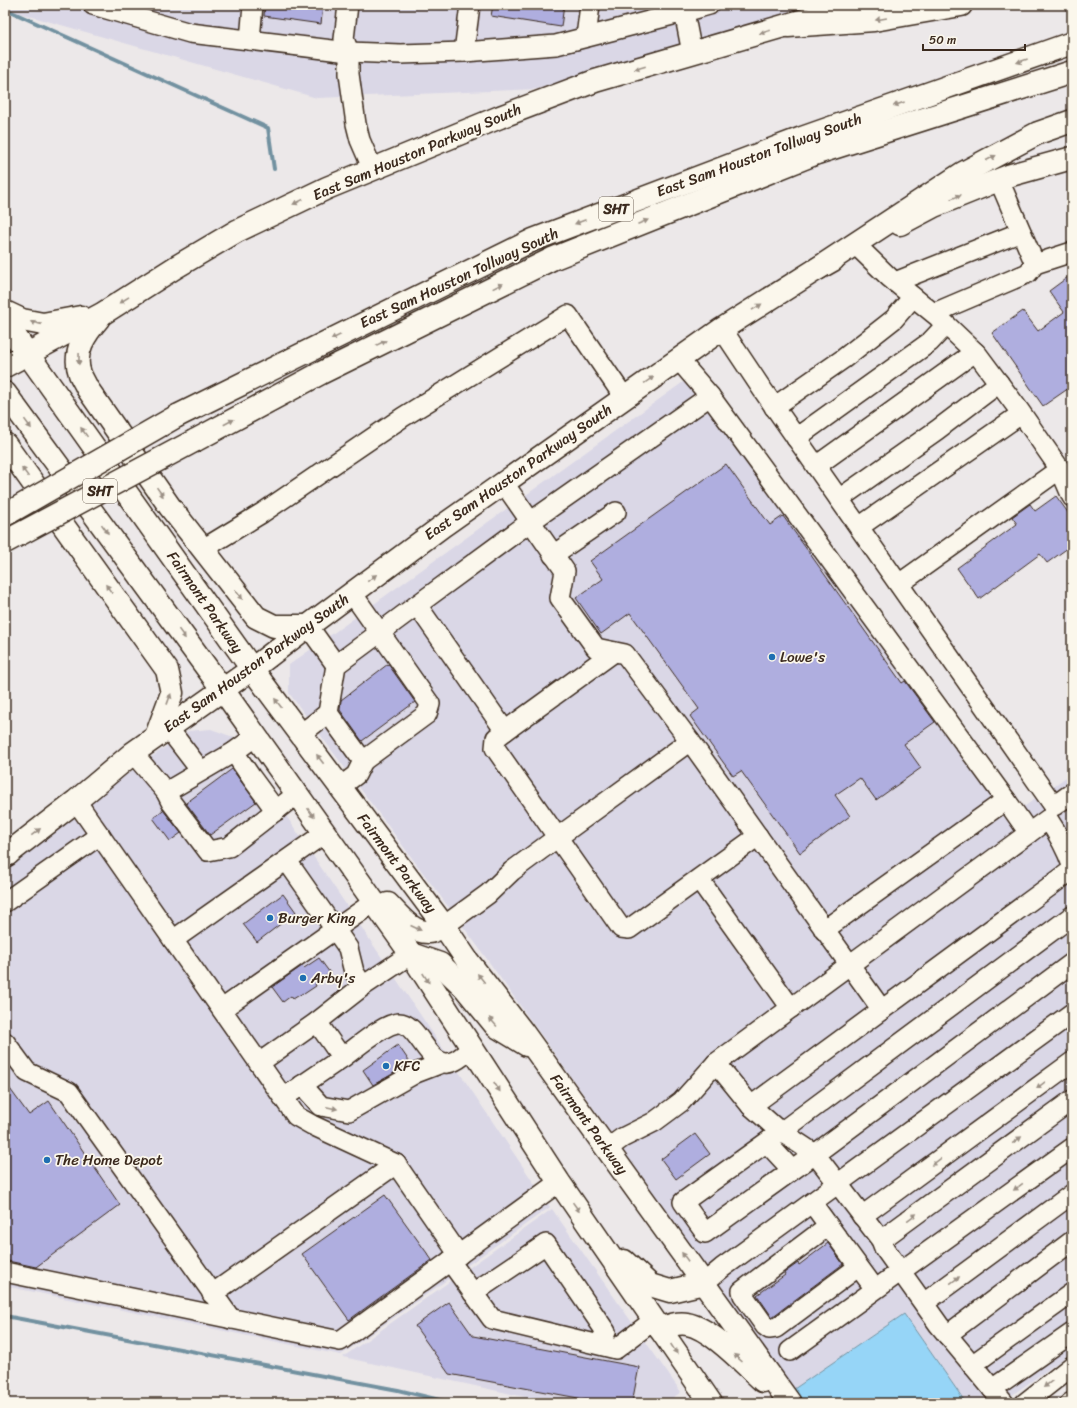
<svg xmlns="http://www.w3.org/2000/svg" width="1077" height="1408" viewBox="0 0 1077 1408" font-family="Sriracha,sans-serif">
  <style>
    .built { fill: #dad7e6 }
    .water { fill: #96d5f7; stroke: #7291a0 }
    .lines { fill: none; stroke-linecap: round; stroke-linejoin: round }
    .stream { stroke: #7291a0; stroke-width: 4 }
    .building { fill: #afaedf; stroke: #3b2a1e }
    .minor-casing { stroke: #3b2a1e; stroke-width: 22 }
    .major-casing { stroke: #3b2a1e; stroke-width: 25 }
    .highway-casing { stroke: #3b2a1e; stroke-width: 25 }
    .minor { stroke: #fbf7ec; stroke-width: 19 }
    .major { stroke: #fbf7ec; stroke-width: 22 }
    .highway { stroke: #fbf7ec; stroke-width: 22 }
    .highway-bridge-casing { stroke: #3b2a1e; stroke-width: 25; stroke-linecap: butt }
    .highway-bridge { stroke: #fbf7ec; stroke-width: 22 }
    .oneway { fill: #9b9085 }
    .poi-dot { fill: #1f6fb2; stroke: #fbf7ec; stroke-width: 1.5 }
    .labels { text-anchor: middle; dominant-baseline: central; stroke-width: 3.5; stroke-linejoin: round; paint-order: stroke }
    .shield { fill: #fbf7ec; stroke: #75685c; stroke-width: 1 }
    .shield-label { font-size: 14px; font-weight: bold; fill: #3b2a1e }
    .street-label { font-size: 15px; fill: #3b2a1e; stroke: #fbf7ec }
    .poi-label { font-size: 15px; fill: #3b2a1e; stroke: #fbf7ec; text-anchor: start }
  </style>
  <rect width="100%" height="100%" fill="#ece8e9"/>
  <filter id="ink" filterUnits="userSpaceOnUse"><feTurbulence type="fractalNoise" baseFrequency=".025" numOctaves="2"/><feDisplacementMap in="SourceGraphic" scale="8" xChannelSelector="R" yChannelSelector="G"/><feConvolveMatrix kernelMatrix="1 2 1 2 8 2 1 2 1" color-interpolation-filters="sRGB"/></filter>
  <g filter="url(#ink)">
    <g class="built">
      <polygon points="5,5 820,5 537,89 317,98 5,9"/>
      <polygon points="700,370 1018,811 1072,773 1072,1352 1001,1403 966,1403 904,1314 794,1389 479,948 289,693 289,665"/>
      <polygon points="211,729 233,737 550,1207 341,1355 5,1286 5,861 188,731"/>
      <polygon points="552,1209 681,1392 666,1403 552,1403 343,1357"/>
    </g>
    <polygon class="water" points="904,1314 966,1403 804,1403 794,1389"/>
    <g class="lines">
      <g class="stream">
        <polyline points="5,9 268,128 274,169"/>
        <polyline points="5,1316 398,1390 452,1403"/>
      </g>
    </g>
    <g class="building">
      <polygon points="265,5 323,5 321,24 264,16"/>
      <polygon points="493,5 564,5 561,27 491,16"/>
      <polygon points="1072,274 1072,386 1043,406 992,333 1023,311 1038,331 1064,312 1049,291"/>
      <polygon points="726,464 770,525 783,516 902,683 905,681 935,722 904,744 921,768 876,800 860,778 835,795 850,816 800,853 741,771 733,776 690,716 699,709 630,613 601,634 576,598 603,579 590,561"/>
      <polygon points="1056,496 1072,518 1072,545 1047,563 1040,554 979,599 957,568 1017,524 1012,517 1030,504 1035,511"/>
      <polygon points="388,664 415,702 362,741 340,710 341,700"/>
      <polygon points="232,769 256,802 210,835 186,803"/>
      <polygon points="163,810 181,833 170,841 153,818"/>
      <polygon points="283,894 296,912 257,942 243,924"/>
      <polygon points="319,958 330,973 315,984 316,986 304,994 303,993 293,999 291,996 283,1002 272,987 302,966 304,968"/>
      <polygon points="398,1045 409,1061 391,1075 373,1085 363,1070"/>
      <polygon points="5,1082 29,1115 49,1101 120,1205 36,1267 8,1261 5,1256"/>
      <polygon points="695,1134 710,1154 676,1179 661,1159"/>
      <polygon points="385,1195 432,1260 349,1320 302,1254"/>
      <polygon points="828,1243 843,1264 772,1317 757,1295 785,1275 784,1273 798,1263 799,1265"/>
      <polygon points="449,1302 473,1336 639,1367 632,1403 605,1403 449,1374 415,1326"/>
    </g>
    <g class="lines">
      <g class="minor-casing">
        <g id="minor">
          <polyline points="93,5 190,33 349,52 400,54 464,52 556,45 684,12 692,53"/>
          <polyline points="348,5 344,39 349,52 349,74 356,124 360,140 373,170"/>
          <polyline points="682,5 684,12 709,5"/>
          <polyline points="586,37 590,5"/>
          <polyline points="250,40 253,5"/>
          <polyline points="464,52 470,5"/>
          <polyline points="999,180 1035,264"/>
          <polyline points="858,247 890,278 938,317 978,355 1019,410 1060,469 899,584"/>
          <polyline points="895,282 1021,232"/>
          <polyline points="934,313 1028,273 1035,264 1072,252"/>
          <polyline points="722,329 762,389 1054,806 1072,793"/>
          <polyline points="710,396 530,522 417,605 505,731 496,738 495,748 621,928 629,929 758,836"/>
          <polyline points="774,407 843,359 894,319 913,297"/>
          <polyline points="796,438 930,342 946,325"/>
          <polyline points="816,466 975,352"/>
          <polyline points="1060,469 1072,497"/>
          <polyline points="503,482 565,571 560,598 596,648 625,654 690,741 882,1010"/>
          <polyline points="839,499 937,430 999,383"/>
          <polyline points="859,527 1021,414"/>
          <polyline points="203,549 262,513 403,417 568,315 624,397"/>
          <polyline points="553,555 616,512"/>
          <polyline points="352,593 430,704 427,714 363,761"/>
          <polyline points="308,626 336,665"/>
          <polyline points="168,728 201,771"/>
          <polyline points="505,731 614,652"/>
          <polyline points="301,734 328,713"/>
          <polyline points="234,752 251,777 276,811"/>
          <polyline points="133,753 166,792 171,802 208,851 229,847 297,794"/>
          <polyline points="340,787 356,775 363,761 328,713 336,665 417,605"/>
          <polyline points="166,792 234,752 256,736"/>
          <polyline points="76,801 296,1116 312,1125 396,1164 459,1255"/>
          <path d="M1029,833l19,-14c10,15 18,29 24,46"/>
          <polyline points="287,861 348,948 354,972 363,986"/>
          <polyline points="699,879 791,1008"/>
          <polyline points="5,902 100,835"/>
          <polyline points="1072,916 781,1132 683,1202 705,1233 815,1154 1072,963"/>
          <polyline points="444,926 488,894 512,871 558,837 690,741"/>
          <polyline points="824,930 1006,800"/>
          <polyline points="173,940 325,833"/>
          <polyline points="222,1009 374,902"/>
          <path d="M317,1022l25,36c13,-9 42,-35 57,-35 20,0 30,48 53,39 7,-2 14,-9 20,-14"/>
          <polyline points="5,1042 27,1072 69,1092 231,1319"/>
          <polyline points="259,1063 317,1022 363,986 411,954"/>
          <polyline points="716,1063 751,1106 777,1129 815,1154 881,1240 884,1248 939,1325 1004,1403"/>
          <polyline points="302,1085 321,1106 349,1111 416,1073 442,1063"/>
          <polyline points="292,1092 342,1058"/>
          <polyline points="751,1106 1072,870"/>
          <polyline points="767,1143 792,1170"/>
          <polyline points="607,1149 622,1138 654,1122 681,1102 716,1063 1029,833 1006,800 710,396 679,360"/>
          <polyline points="812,1203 875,1289"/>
          <polyline points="862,1216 1072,1062"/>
          <polyline points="828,1226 742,1291 743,1295 765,1326 769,1329 776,1328 858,1267"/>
          <polyline points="881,1240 1072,1100"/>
          <polyline points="450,1261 492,1319 616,1349 654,1320"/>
          <polyline points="5,1272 340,1341 559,1182"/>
          <polyline points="704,1283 722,1268 1072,1013"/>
          <polyline points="473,1293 546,1244 606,1332 599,1344"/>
          <polyline points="212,1294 396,1164"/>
          <polyline points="924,1303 1072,1194"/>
          <polyline points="947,1335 1072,1241"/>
          <polyline points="790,1351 1072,1148"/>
          <polyline points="972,1365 1072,1293"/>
          <polyline points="992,1389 1072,1333"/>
          <polyline points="1025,1403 1072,1366"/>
          <polyline points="1070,1403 1072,1402"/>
        </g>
      </g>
      <g class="major-casing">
        <g id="major">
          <polyline points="900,224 934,206 1011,175 1072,158"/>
          <polyline points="5,312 22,320 43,324 81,317"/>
          <path d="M99,318c-13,15 -27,34 -19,56 2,5 5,9 7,14l83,119 86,110 18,9h34"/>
          <polyline points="5,322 252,669 444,926 467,960 522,1031 790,1403"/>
          <polyline points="5,366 102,314 176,267 237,231 327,188 500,117 595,81 856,5"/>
          <polyline points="5,393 223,690 411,954 559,1182 711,1403"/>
          <polyline points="5,444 167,670 172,693 156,736"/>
          <polyline points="5,856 76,801 133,753 252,669 308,626 444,525 722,329 817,269 833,260"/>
          <path d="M388,904c11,11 24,29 41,28 5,0 11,-4 15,-6"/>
          <polyline points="411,954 440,964 465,988 496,1026 527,1045"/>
          <polyline points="624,1261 650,1285 670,1291 704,1283"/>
          <path d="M660,1329c8,-3 18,-7 27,-5 24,4 57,40 76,57"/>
        </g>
      </g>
      <g class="highway-casing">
        <g id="highway">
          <polyline points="788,26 874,20 961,5"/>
          <polyline points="817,269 963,173 1038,133 1072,121"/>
          <polyline points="177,416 533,240 802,138 1072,43"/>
          <polyline points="194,441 321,373 552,259 817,153 1072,72"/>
          <polyline points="5,855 8,854"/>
        </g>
      </g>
      <use href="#minor" class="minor"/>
      <use href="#major" class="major"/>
      <use href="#highway" class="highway"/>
      <g class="highway-bridge-casing">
        <g id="highway-bridge">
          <polyline points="5,515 177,416"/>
          <polyline points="5,542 194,441"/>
        </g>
      </g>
      <use href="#highway-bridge" class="highway-bridge"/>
    </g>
    <defs><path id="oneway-solid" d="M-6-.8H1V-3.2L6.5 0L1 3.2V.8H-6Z"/></defs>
    <g class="oneway">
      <use href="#oneway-solid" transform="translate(881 19) rotate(170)"/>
      <use href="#oneway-solid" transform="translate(765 32) rotate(164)"/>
      <use href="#oneway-solid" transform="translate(1022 61) rotate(161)"/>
      <use href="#oneway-solid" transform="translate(640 68) rotate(164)"/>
      <use href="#oneway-solid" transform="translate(899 104) rotate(161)"/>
      <use href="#oneway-solid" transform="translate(991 158) rotate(-28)"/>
      <use href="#oneway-solid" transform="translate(956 197) rotate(-22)"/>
      <use href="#oneway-solid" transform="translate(298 202) rotate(154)"/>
      <use href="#oneway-solid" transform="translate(580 222) rotate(159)"/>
      <use href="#oneway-solid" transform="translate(643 222) rotate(-22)"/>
      <use href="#oneway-solid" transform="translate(498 286) rotate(-26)"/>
      <use href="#oneway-solid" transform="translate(124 300) rotate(148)"/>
      <use href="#oneway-solid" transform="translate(757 307) rotate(-32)"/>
      <use href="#oneway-solid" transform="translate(36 323) rotate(-167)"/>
      <use href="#oneway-solid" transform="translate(336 337) rotate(154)"/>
      <use href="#oneway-solid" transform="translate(381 343) rotate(-26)"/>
      <use href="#oneway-solid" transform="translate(79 359) rotate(91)"/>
      <use href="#oneway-solid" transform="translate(649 380) rotate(-34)"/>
      <use href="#oneway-solid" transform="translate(229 422) rotate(-28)"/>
      <use href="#oneway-solid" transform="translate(28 424) rotate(54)"/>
      <use href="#oneway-solid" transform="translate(84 432) rotate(-126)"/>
      <use href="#oneway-solid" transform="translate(25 472) rotate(-126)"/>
      <use href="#oneway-solid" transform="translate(160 492) rotate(55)"/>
      <use href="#oneway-solid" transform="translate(105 529) rotate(54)"/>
      <use href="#oneway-solid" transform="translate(372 578) rotate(-37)"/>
      <use href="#oneway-solid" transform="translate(109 589) rotate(-126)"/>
      <use href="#oneway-solid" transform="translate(239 595) rotate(52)"/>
      <use href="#oneway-solid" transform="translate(182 634) rotate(54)"/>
      <use href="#oneway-solid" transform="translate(169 699) rotate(-70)"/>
      <use href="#oneway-solid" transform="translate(278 703) rotate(-127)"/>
      <use href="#oneway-solid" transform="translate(320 759) rotate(-127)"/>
      <use href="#oneway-solid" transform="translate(311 813) rotate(55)"/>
      <use href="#oneway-solid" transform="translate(36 832) rotate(-38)"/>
      <use href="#oneway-solid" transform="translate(416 928) rotate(24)"/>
      <use href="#oneway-solid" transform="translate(426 978) rotate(57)"/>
      <use href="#oneway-solid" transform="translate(481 978) rotate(-128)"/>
      <use href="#oneway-solid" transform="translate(493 1022) rotate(-131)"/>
      <use href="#oneway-solid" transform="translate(1041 1085) rotate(144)"/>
      <use href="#oneway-solid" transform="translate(497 1087) rotate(57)"/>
      <use href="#oneway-solid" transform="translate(332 1108) rotate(12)"/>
      <use href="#oneway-solid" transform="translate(1017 1140) rotate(-36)"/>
      <use href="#oneway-solid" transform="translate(936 1162) rotate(144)"/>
      <use href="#oneway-solid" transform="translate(1018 1187) rotate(144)"/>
      <use href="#oneway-solid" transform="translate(576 1207) rotate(55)"/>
      <use href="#oneway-solid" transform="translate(912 1217) rotate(-36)"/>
      <use href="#oneway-solid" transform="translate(685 1257) rotate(-126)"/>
      <use href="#oneway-solid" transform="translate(955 1280) rotate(-36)"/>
      <use href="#oneway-solid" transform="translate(674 1349) rotate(56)"/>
      <use href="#oneway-solid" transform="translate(738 1358) rotate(-138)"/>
      <use href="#oneway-solid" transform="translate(1048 1384) rotate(142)"/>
    </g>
  </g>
  <g class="poi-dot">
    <circle cx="772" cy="657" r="4"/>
    <circle cx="270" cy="918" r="4"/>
    <circle cx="303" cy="978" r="4"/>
    <circle cx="386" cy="1066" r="4"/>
    <circle cx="47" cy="1160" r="4"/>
  </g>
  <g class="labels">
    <g class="shield">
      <rect x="599" y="197" width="34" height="24" rx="3"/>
      <rect x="83" y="479" width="34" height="24" rx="3"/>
    </g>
    <g class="shield-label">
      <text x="616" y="209">SHT</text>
      <text x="100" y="491">SHT</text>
    </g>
    <g class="street-label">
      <text transform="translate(417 152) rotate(-23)">East Sam Houston Parkway South</text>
      <text transform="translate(759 155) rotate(-20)">East Sam Houston Tollway South</text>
      <text transform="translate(459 278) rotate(-25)">East Sam Houston Tollway South</text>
      <text transform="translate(518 472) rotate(-35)">East Sam Houston Parkway South</text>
      <text transform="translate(205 602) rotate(55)">Fairmont Parkway</text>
      <text transform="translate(256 663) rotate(-36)">East Sam Houston Parkway South</text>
      <text transform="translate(397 863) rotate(53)">Fairmont Parkway</text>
      <text transform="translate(589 1124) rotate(54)">Fairmont Parkway</text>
    </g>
    <g class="poi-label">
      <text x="780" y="657">Lowe's</text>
      <text x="278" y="918">Burger King</text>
      <text x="311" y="978">Arby's</text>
      <text x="394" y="1066">KFC</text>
      <text x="55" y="1160">The Home Depot</text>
    </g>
  </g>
  <rect width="1077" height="1408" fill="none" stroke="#fbf7ec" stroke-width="20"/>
  <rect x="10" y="10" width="1057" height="1388" fill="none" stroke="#3b2a1e" stroke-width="1.5" filter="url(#ink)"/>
  <path d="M923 44v6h102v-6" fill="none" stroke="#3b2a1e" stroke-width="2"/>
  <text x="929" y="44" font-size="12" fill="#3b2a1e" stroke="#fbf7ec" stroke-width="3" paint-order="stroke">50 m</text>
</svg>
